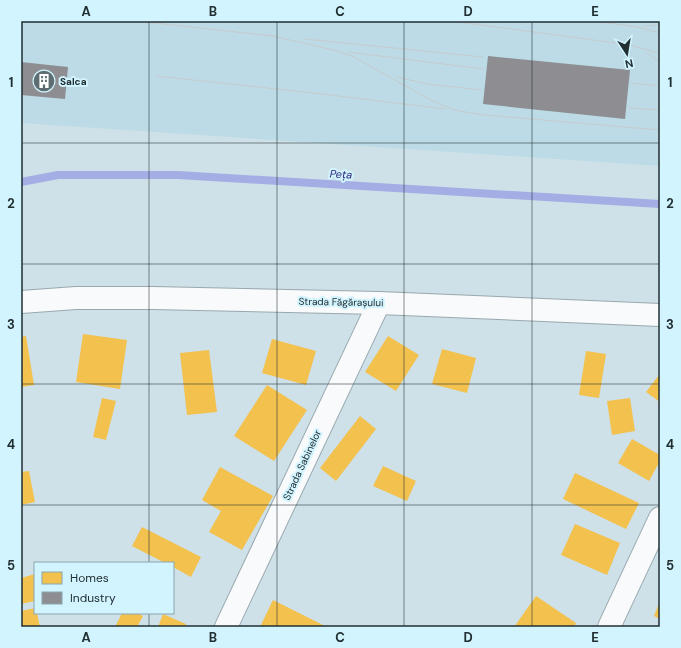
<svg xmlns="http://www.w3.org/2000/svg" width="681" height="648" viewBox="0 0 681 648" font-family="'DM Sans',sans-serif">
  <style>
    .built { fill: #bcdbe6 }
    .homes { fill: #f2c14e }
    .industry { fill: #8d8d92 }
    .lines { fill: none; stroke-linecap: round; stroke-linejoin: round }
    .stream { stroke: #a4aee4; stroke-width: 8 }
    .minor-casing { stroke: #99a8ad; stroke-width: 24 }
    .minor { stroke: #f8fafc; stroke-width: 22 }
    .tram { stroke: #c6cbcd; stroke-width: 1 }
    .grid { fill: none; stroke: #212e32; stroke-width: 1; stroke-opacity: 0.55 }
    .labels { text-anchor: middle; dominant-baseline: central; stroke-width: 4; stroke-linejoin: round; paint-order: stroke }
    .poi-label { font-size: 10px; font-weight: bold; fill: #212e32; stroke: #d1f4ff; text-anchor: start }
    .street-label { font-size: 10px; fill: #212e32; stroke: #d1f4ff }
    .water-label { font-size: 11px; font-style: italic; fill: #281f75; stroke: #d1f4ff }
    .neatline { fill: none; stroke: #212e32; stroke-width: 1.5 }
    .grid-label { font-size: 13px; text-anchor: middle; font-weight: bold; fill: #212e32 }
  </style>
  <rect width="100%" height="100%" fill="#cee1e8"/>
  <polygon class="built" points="21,21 660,21 660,166 21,123"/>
  <g class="homes">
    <polygon points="83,334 127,340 120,389 76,382"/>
    <polygon points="26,336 34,385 21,387 21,337"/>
    <polygon points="388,336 419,355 396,391 365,372"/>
    <polygon points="272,339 316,351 306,385 262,373"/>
    <polygon points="442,349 476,358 467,393 432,384"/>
    <polygon points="209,350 217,412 187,415 180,353"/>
    <polygon points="586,351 606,354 599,398 579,395"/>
    <polygon points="659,375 660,376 660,402 646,392"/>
    <polygon points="267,385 307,410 274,461 234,436"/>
    <polygon points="102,398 116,401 106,440 93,437"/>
    <polygon points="630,398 635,431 612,435 607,401"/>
    <polygon points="360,416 376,429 336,481 320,468"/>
    <polygon points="632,439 660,455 660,461 649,481 618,463"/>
    <polygon points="383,466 416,481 407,501 373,486"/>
    <polygon points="220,467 273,496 242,550 209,532 221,511 202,500"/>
    <polygon points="29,471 35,502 21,505 21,472"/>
    <polygon points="575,473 639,503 626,529 563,499"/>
    <polygon points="575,524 620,543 607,575 561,555"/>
    <polygon points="142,527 201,557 191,577 173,567 173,563 165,563 132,546"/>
    <polygon points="35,574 35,601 21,604 21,578"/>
    <polygon points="536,596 576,623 574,627 514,627"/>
    <polygon points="273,600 327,627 260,627"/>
    <polygon points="660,601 660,619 654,616"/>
    <polygon points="35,608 35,613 37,613 40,627 21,627 21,611"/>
    <polygon points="122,613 137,613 143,616 137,627 115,627"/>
    <polygon points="163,614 186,624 185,627 158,627"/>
  </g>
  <g class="industry">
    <polygon points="488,56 630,70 625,119 483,104"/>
    <polygon points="21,62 68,67 65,99 21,95"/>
  </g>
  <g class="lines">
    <polyline class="stream" points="21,182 58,175 178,175 660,204"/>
    <g class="minor-casing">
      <g id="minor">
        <polyline points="21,302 76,298 153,298 379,303 660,315"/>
        <polyline points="226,627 379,303"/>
        <polyline points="609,627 660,518"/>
      </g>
    </g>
    <use href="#minor" class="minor"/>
    <g class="tram">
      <polyline points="136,21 273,36"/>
      <polyline points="451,21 631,45 660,54"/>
      <polyline points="593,21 638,27 660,33"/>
      <polyline points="644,26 660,25"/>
      <polyline points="268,35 338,51 354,57 427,98 444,106 459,111 485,115 660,130"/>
      <polyline points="305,39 483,57"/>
      <polyline points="348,52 483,69"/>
      <polyline points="647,53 660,62"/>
      <polyline points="157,76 322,94 445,109"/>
      <polyline points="397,77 427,84 481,90"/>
      <polyline points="631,83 660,86"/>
      <polyline points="629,108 660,110"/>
    </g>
  </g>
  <path class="grid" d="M149,21v542M277,21v606M404,21v606M532,21v606M21,143h639M21,264h639M21,384h639M21,505h639M149,613v14"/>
  <defs>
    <g id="building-disc" transform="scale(1.15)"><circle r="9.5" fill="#5e6d72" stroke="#d1f4ff"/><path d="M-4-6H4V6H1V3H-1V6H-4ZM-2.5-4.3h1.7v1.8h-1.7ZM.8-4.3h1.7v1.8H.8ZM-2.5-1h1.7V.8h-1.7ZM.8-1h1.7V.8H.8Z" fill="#fff"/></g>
  </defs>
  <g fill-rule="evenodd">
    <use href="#building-disc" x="44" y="81"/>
  </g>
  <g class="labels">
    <g class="poi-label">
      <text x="60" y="81">Salca</text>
    </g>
    <g class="street-label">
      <text transform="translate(341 302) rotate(1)">Strada Făgărașului</text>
      <text transform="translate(302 465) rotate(-65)">Strada Sabinelor</text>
    </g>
    <g class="water-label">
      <text transform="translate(341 174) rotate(3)">Peța</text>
    </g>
  </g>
  <rect width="681" height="648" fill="none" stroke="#d1f4ff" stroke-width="44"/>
  <rect x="34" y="562" width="140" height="52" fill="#d1f4ff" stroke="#8ba5ad"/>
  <rect x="42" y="572" width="20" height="12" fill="#f2c14e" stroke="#8ba5ad"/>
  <text x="70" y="582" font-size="12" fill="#212e32">Homes</text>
  <rect x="42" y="592" width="20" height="12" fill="#8d8d92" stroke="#8ba5ad"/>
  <text x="70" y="602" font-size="12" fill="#212e32">Industry</text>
  <g transform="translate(627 54) rotate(168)" stroke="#d1f4ff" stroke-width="3" paint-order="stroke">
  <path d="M0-3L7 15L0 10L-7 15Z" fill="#212e32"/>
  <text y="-6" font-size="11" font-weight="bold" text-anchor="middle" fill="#212e32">N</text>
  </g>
  <rect x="22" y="22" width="637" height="604" class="neatline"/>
  <g class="grid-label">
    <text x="86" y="16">A</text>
    <text x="213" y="16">B</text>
    <text x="340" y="16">C</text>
    <text x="468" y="16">D</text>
    <text x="595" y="16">E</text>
    <text x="11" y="87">1</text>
    <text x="670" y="87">1</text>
    <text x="11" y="208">2</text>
    <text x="670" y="208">2</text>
    <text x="11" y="329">3</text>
    <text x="670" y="329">3</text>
    <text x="11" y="449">4</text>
    <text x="670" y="449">4</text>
    <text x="11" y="570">5</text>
    <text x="670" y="570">5</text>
    <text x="86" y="642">A</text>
    <text x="213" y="642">B</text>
    <text x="340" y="642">C</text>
    <text x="468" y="642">D</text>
    <text x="595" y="642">E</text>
  </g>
</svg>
